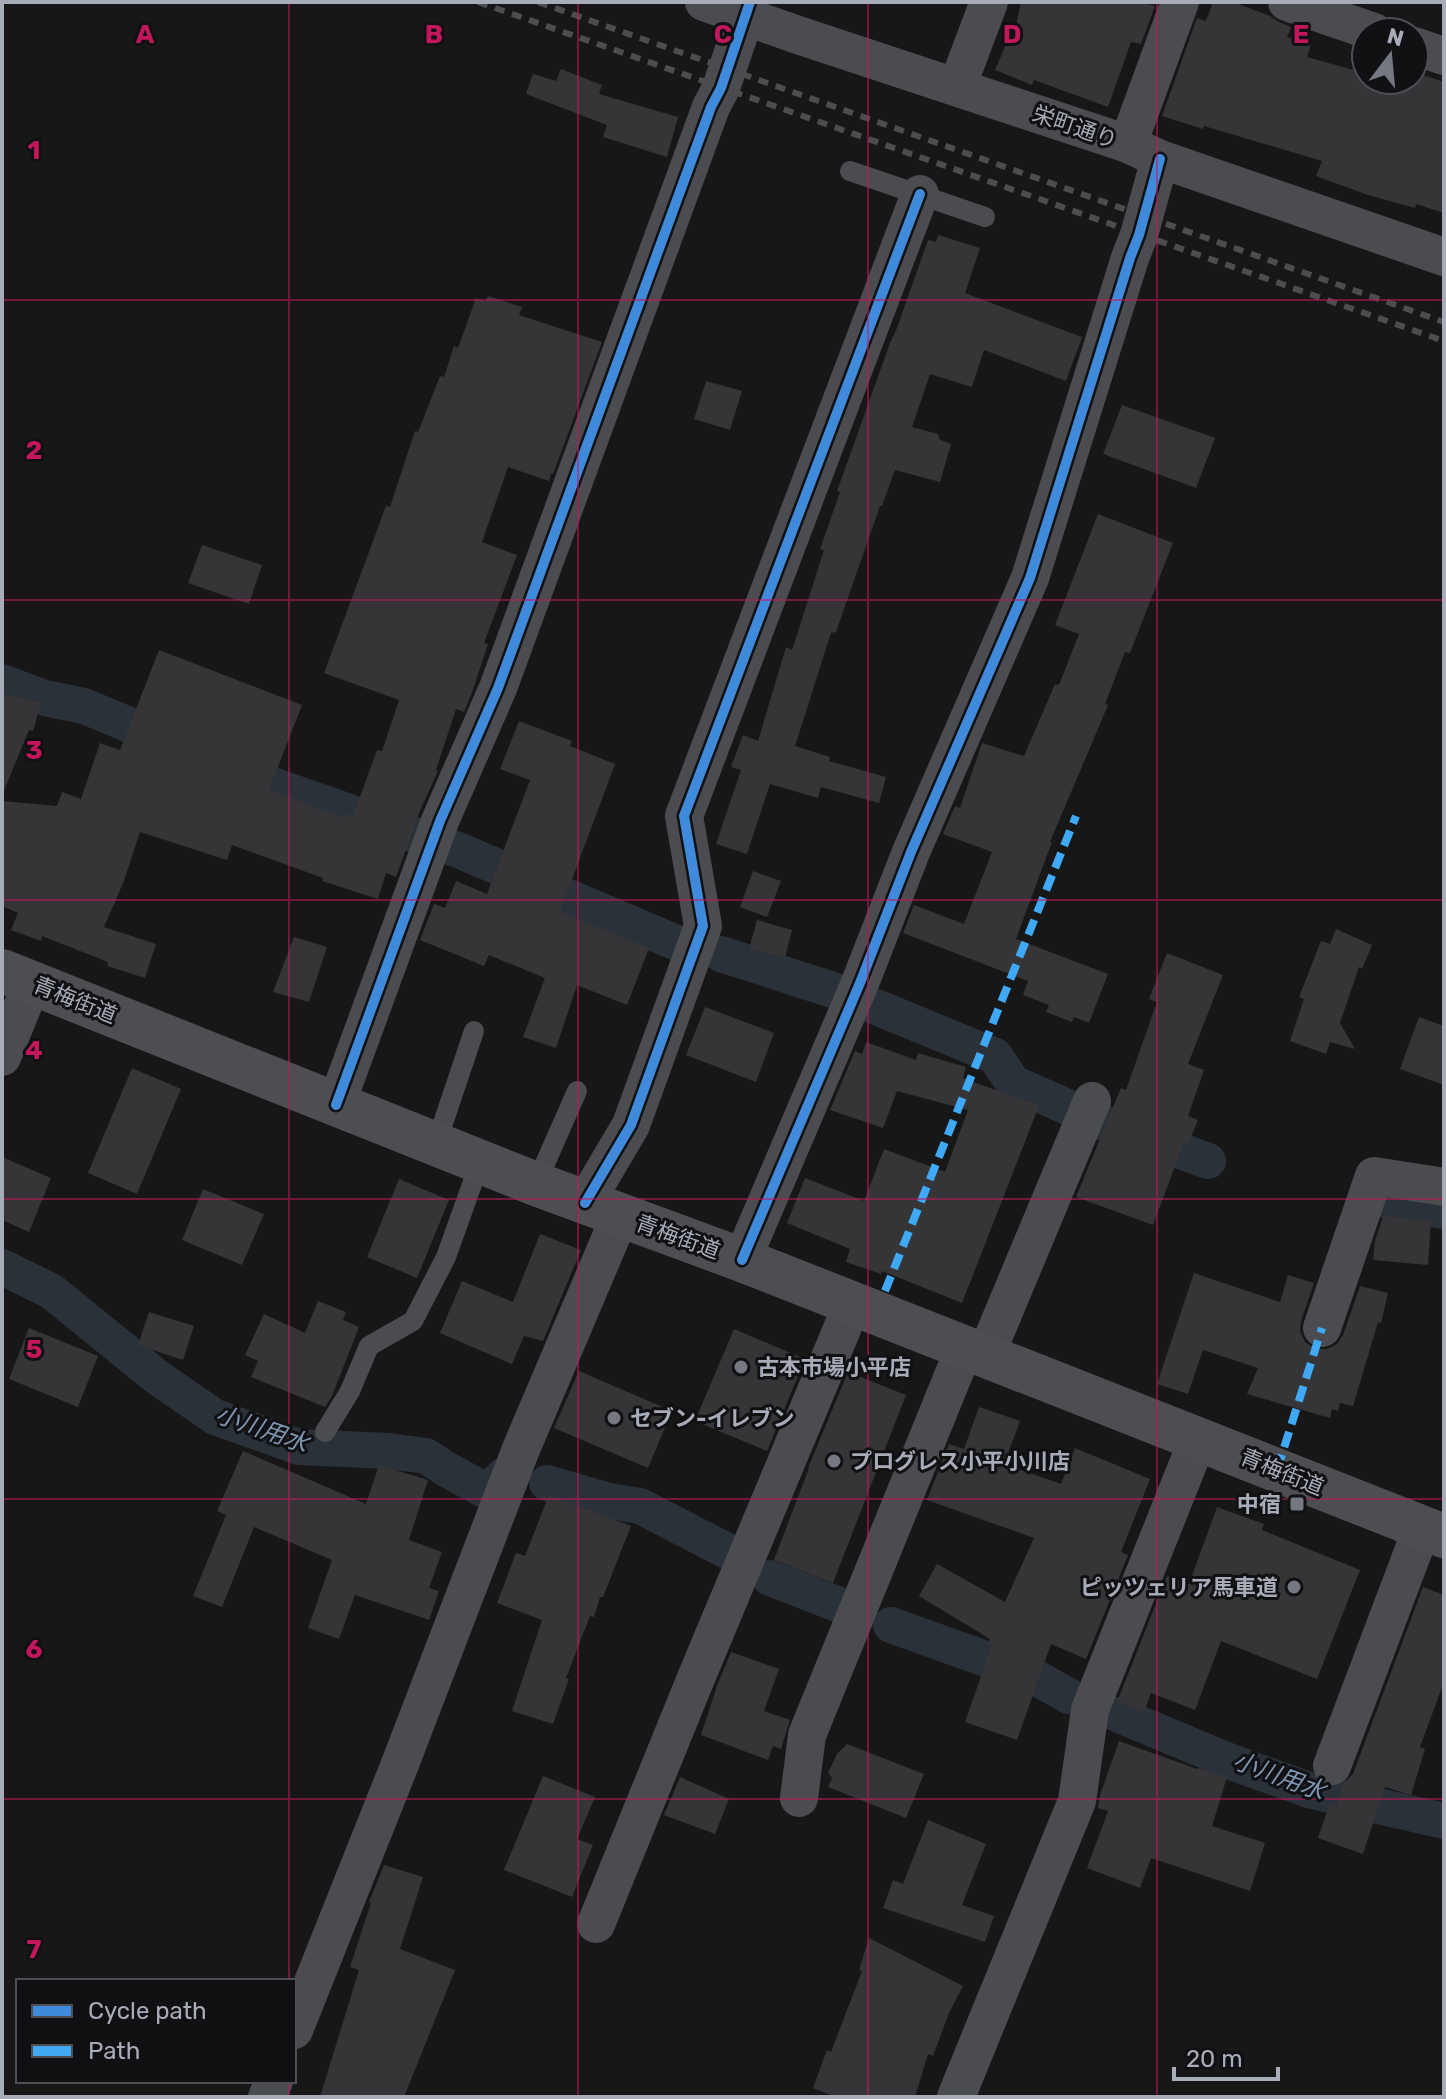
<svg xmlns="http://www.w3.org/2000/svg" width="1446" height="2099" viewBox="0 0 1446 2099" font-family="Rubik,'Noto Sans JP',sans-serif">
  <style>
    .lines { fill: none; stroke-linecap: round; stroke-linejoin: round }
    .canal { stroke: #2a3139; stroke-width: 36 }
    .building { fill: #353537 }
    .lane { stroke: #4b4c50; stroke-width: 20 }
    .street { stroke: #4b4c50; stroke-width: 38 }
    .primary { stroke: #4d4e52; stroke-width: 44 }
    .rail { stroke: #4b4d4f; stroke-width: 6; stroke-dasharray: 10 8; stroke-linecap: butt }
    .quiet { stroke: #3fa9f5; stroke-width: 8; stroke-dasharray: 16 8; stroke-linecap: butt }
    .cycleway-casing { stroke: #111113; stroke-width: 15 }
    .cycleway { stroke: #408adc; stroke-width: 10 }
    .grid { fill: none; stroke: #c2185b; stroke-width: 2; stroke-opacity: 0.55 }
    .poi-dot { fill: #757880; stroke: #111113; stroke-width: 3 }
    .labels { text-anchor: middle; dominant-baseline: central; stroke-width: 6; stroke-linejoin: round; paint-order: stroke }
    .street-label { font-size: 22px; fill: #a8acb8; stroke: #111113 }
    .poi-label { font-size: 22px; font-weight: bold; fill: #a8acb8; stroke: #111113; text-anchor: start }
    .water-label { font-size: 24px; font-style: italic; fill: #7f96b3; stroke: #111113 }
    .grid-label { font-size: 26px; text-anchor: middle; font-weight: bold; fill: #c2185b; stroke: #111113; stroke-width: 6; stroke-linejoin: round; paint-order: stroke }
  </style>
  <rect width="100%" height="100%" fill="#171717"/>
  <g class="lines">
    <g class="canal">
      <polyline points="2,682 45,698 84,706 173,743"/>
      <polyline points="228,766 281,788 458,850 677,943"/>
      <polyline points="721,954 842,993 995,1056 1013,1083 1106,1124 1208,1161"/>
      <polyline points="1392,1203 1444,1211"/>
      <polyline points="2,1267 51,1291 157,1377 215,1417 299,1447 389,1451 426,1456 446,1469 488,1492 503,1476"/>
      <polyline points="547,1483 609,1501 640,1506 727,1551"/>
      <polyline points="770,1578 837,1604"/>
      <polyline points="891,1625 1033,1676 1069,1696"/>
      <polyline points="1119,1715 1234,1763 1312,1791 1444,1821"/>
    </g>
  </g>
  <g class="building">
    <polygon points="1021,2 1140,2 1155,6 1141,44 1131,42 1108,107 1034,80 1032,85 995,70 1007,42 1012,44"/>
    <polygon points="1213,2 1233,2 1270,16 1279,22 1291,27 1287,37 1311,44 1307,57 1357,71 1363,52 1366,53 1366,80 1414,80 1414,69 1421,72 1420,74 1444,82 1444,213 1416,204 1415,208 1368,195 1316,176 1322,161 1204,126 1203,129 1162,116 1197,18 1206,21"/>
    <polygon points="561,69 602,85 599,94 678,117 667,157 603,137 607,125 526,94 533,74 556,81"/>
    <polygon points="938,235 980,248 965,293 1082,337 1081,340 1066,381 984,350 972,387 930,374 912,427 938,434 940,440 951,444 940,482 895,470 882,506 880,506 836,632 831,633 795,746 830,757 829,761 886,777 879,803 821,787 818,798 770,784 747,854 716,844 741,770 731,767 743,735 758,741 786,647 792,650 824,550 820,549 840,492 837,491 890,343 897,328 928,240 936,242"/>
    <polygon points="488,296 522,307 519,315 602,342 553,474 551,473 549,481 508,467 482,542 517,555 484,643 488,644 473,690 464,712 456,709 436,770 438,771 419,813 396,877 386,873 378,899 322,881 323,878 232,845 227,860 140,832 124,881 104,927 156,944 145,978 107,966 108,962 42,936 41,941 11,930 18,913 2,906 2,801 57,806 62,792 81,799 100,743 120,750 159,650 302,705 269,790 342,817 344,813 353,816 377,750 382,751 399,700 324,673 386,506 390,507 415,431 418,432 440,376 444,377 454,346 458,348 476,298 485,301"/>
    <polygon points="706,381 742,391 730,430 694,419"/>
    <polygon points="1122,405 1215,438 1196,488 1103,454"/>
    <polygon points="1098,514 1173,543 1130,653 1125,652 1105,704 1108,705 1050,842 1052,842 1016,939 1108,974 1089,1023 1074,1017 1072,1022 1046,1012 1049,1005 1023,995 1028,981 903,933 914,905 964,924 992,852 943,834 955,806 960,808 982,743 1024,756 1055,684 1059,685 1079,634 1055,625"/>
    <polygon points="202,545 262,565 249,604 188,583"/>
    <polygon points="2,693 41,703 33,731 29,730 3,793"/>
    <polygon points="519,721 572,741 570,746 615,764 560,912 649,948 627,1005 577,985 556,1048 523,1037 545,978 489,955 484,966 420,940 434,904 445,908 456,881 487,894 530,780 500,769"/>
    <polygon points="753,871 781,881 767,917 740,907"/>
    <polygon points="757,920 792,930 785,958 749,949"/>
    <polygon points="1336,929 1372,945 1362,969 1359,967 1340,1023 1355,1049 1330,1042 1326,1054 1290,1041 1304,999 1299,997 1321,941 1330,944"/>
    <polygon points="294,937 327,947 309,1002 273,992"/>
    <polygon points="1167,953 1223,975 1188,1064 1204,1070 1188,1116 1198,1120 1188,1144 1184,1142 1153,1225 1076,1197 1121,1088 1126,1090 1157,1002 1149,999"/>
    <polygon points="705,1007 774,1033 756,1082 686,1055"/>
    <polygon points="1419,1017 1444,1026 1444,1085 1400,1069"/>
    <polygon points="866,1042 916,1060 918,1053 966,1067 963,1078 1039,1106 962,1303 882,1271 881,1274 846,1262 850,1249 787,1223 805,1178 864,1201 884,1149 945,1172 968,1110 897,1091 883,1128 830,1110 855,1051 862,1054"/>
    <polygon points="132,1068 181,1089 137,1194 88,1173"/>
    <polygon points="2,1157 51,1178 29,1232 2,1220"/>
    <polygon points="399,1179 449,1200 417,1278 367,1257"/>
    <polygon points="203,1189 264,1214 242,1265 182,1240"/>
    <polygon points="1383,1216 1431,1221 1428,1265 1373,1260 1375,1241"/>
    <polygon points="540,1234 581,1250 543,1341 524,1336 512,1364 440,1333 462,1281 513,1302"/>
    <polygon points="1194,1273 1280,1302 1288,1275 1314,1283 1301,1321 1300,1331 1305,1342 1316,1349 1327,1349 1337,1344 1343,1335 1360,1286 1388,1293 1381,1323 1378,1322 1353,1406 1340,1403 1338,1411 1332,1409 1330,1418 1247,1394 1258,1368 1203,1350 1188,1394 1157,1384"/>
    <polygon points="318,1301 346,1312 343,1320 359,1327 332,1396 325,1407 251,1377 258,1361 245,1355 264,1314 305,1333"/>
    <polygon points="149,1312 194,1326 183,1360 138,1345"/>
    <polygon points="29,1328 98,1356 78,1407 9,1379"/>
    <polygon points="734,1329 805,1359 767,1451 695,1421"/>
    <polygon points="579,1371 672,1411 648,1468 554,1428"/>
    <polygon points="848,1372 906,1395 833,1583 774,1560 809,1468 808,1468"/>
    <polygon points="979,1407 1020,1421 1004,1464 1061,1484 1075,1448 1150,1479 1121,1552 1128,1555 1086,1659 1051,1644 1017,1740 965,1722 992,1645 988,1644 990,1639 919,1596 937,1564 1005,1602 1034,1538 927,1500 949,1444 964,1449"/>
    <polygon points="243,1451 366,1504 379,1465 428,1480 409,1540 442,1552 429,1588 439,1591 429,1620 355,1595 339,1639 308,1628 332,1560 254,1527 222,1607 193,1596 226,1515 217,1511"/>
    <polygon points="549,1495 631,1526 603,1597 600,1597 594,1617 590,1616 566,1678 569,1679 553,1724 512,1711 542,1620 497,1603 516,1553 525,1556"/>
    <polygon points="1217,1507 1264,1524 1262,1530 1360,1570 1317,1679 1221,1641 1195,1710 1151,1693 1144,1712 1117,1702 1167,1576 1189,1584"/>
    <polygon points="1423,1587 1444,1595 1444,1682 1420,1747 1425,1749 1411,1795 1385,1787 1363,1854 1318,1838 1330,1803 1337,1805 1343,1784 1353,1774"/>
    <polygon points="731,1652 779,1669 764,1711 790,1720 781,1749 773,1746 768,1760 701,1735 718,1683"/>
    <polygon points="1119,1741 1197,1769 1198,1768 1227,1777 1212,1826 1265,1843 1250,1891 1151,1858 1140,1888 1087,1868 1108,1811 1098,1808 1100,1795"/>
    <polygon points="847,1744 924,1774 906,1818 828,1787 832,1778 828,1773 837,1754"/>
    <polygon points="543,1776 595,1797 577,1839 593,1845 572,1897 504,1870"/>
    <polygon points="680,1777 729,1799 715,1834 664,1815"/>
    <polygon points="928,1820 986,1844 962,1905 994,1916 985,1942 883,1908 893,1880 903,1884"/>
    <polygon points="384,1865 423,1877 400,1949 455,1970 404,2097 320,2097 359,1970 350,1967 371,1903 369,1902"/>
    <polygon points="869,1938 963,1986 949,2013 933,2056 928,2054 915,2097 836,2097 813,2088 827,2050 831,2052 862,1971 859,1970"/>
  </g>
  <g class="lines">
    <g class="lane">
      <polyline points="850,171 985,217"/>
      <polyline points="436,1144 474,1031"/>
      <polyline points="536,1184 577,1091"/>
      <polyline points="325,1432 350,1391 369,1346 413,1321 446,1257 480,1162"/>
    </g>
    <g class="street">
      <polyline points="704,2 798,35 1128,144 1160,159 1444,257"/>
      <polyline points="1287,2 1374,32"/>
      <polyline points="1414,46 1444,56"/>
      <polyline points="957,87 989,2"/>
      <polyline points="1128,144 1180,2"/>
      <polyline points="2,1057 32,983"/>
      <polyline points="336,1105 440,821 498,688 711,107 721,88 750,2"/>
      <polyline points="585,1203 631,1125 703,926 684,816 920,194"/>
      <polyline points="742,1260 860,983 911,852 1030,578 1130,258 1139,235 1160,159"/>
      <polyline points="1322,1328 1374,1176 1444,1187"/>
      <polyline points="985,1357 1092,1101"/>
      <polyline points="1332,1766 1422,1528"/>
      <polyline points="799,1798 807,1735 964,1349"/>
      <polyline points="596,1924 696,1678 852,1305"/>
      <polyline points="294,2030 400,1764 521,1449 620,1216"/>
      <polyline points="267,2097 274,2081"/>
      <polyline points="956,2097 1077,1801 1090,1710 1198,1439"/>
    </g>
    <polyline class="primary" points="2,971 536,1184 742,1260 1444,1536"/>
    <g class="rail">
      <polyline points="478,2 1444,341"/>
      <polyline points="538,2 1444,322"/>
    </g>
    <g class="quiet">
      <polyline points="885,1291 1076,816"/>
      <polyline points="1277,1470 1322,1328"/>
    </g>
    <g class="cycleway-casing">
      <g id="cycleway">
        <polyline points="336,1105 440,821 498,688 711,107 721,88 750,2"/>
        <polyline points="585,1203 631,1125 703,926 684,816 920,194"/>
        <polyline points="742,1260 860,983 911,852 1030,578 1130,258 1139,235 1160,159"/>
      </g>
    </g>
    <use href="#cycleway" class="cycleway"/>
  </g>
  <path class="grid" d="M289,2v1979M578,2v2095M868,2v2095M1157,2v2095M2,300h1442M2,600h1442M2,900h1442M2,1199h1442M2,1499h1442M2,1799h1442M289,2081v16"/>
  <g class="poi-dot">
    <circle cx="741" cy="1367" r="8"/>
    <circle cx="614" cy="1418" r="8"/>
    <circle cx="834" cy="1461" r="8"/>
    <rect x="1289" y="1496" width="16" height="16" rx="4"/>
    <circle cx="1294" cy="1587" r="8"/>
  </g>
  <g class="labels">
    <g class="street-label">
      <text transform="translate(1075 127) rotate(19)">栄町通り</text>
      <text transform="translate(75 1000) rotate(22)">青梅街道</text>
      <text transform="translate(678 1237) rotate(20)">青梅街道</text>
      <text transform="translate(1282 1472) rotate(22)">青梅街道</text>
    </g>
    <g class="poi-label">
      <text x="757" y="1367">古本市場小平店</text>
      <text x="630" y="1418">セブン-イレブン</text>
      <text x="850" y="1461">プログレス小平小川店</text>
      <text x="1281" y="1504" text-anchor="end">中宿</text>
      <text x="1278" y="1587" text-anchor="end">ピッツェリア馬車道</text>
    </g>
    <g class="water-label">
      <text transform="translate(262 1429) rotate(19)">小川用水</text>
      <text transform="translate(1279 1776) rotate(20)">小川用水</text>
    </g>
  </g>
  <g class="grid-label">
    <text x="145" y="43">A</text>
    <text x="434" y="43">B</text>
    <text x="723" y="43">C</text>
    <text x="1012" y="43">D</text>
    <text x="1301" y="43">E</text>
    <text x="34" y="159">1</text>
    <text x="34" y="459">2</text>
    <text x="34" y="759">3</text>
    <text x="34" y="1059">4</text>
    <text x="34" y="1358">5</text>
    <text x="34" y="1658">6</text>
    <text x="34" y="1958">7</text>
  </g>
  <rect width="1446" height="2099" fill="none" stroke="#a8acb8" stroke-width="8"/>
  <rect x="16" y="1979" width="280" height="104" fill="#111113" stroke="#4d4f55" stroke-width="2"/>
  <rect x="32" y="2005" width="40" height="12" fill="#408adc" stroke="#4d4f55" stroke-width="2"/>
  <text x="88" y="2019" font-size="24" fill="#a8acb8">Cycle path</text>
  <rect x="32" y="2045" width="40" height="12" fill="#3fa9f5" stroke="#4d4f55" stroke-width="2"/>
  <text x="88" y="2059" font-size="24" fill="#a8acb8">Path</text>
  <g transform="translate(1390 56) rotate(16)"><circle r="38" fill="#111113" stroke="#4d4f55" stroke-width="2"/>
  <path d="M0-6L14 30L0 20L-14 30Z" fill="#757880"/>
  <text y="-12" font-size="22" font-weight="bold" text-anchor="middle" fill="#a8acb8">N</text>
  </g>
  <path d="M1174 2067v12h104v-12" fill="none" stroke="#a8acb8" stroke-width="4"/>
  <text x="1186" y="2067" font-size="24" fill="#a8acb8" stroke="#111113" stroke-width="6" paint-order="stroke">20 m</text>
</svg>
